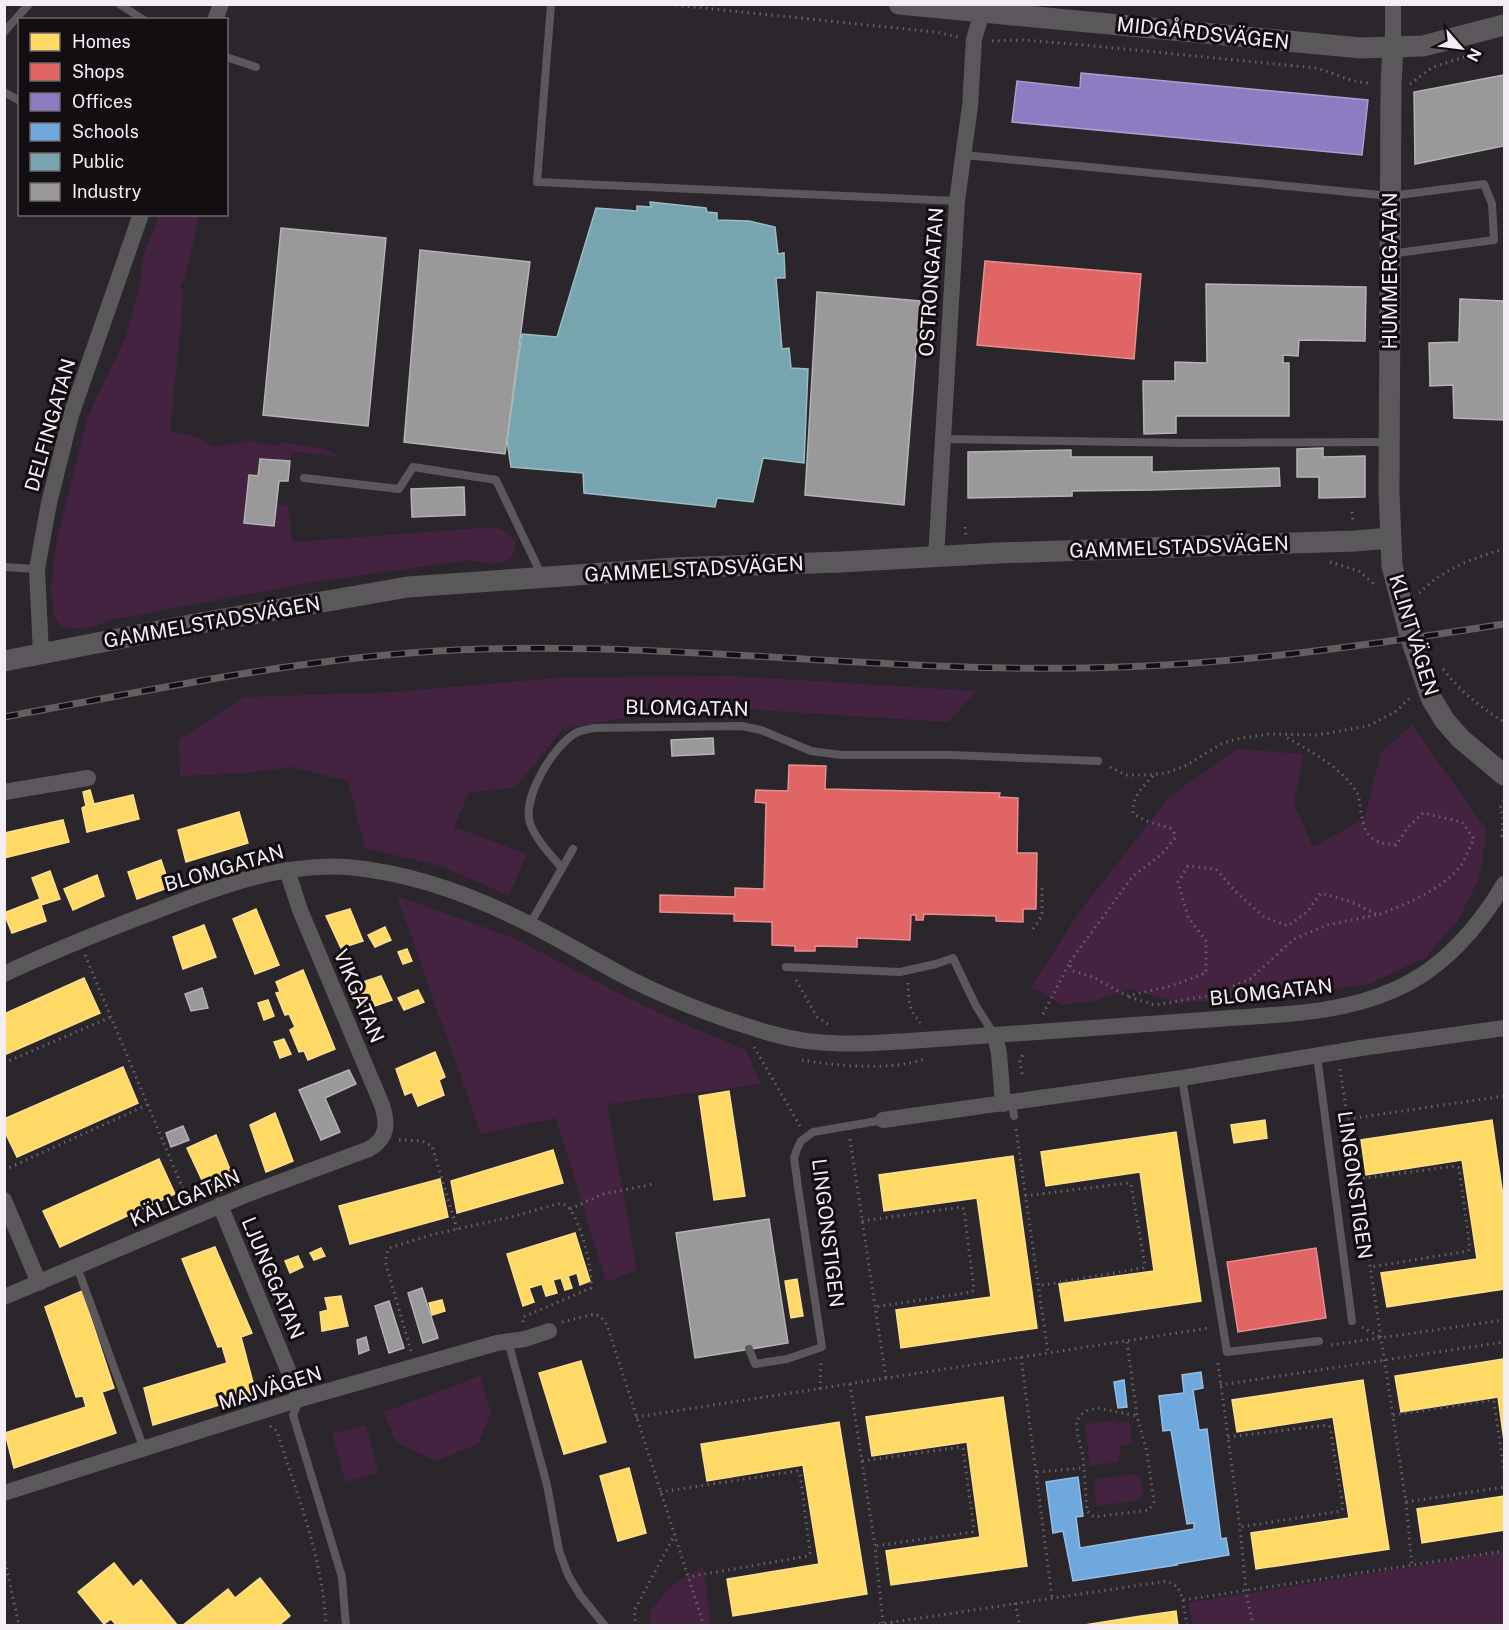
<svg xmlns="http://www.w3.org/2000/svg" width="1509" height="1630" viewBox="0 0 1509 1630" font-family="'Public Sans',sans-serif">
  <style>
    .green { fill: #43233f }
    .homes { fill: #ffd966; stroke: #fcdf90; stroke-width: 1.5 }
    .shops { fill: #e06666; stroke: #e68e90; stroke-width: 1.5 }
    .offices { fill: #8e7cc3; stroke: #ad9ed1; stroke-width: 1.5 }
    .schools { fill: #6fa8dc; stroke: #97bde3; stroke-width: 1.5 }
    .public { fill: #76a5af; stroke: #9cbbc3; stroke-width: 1.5 }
    .industry { fill: #999; stroke: #b4b2b4; stroke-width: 1.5 }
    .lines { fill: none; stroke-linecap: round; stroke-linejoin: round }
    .path { stroke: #666366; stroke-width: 3; stroke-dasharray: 1.5 4.5; stroke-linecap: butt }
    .service { stroke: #5a585a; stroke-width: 8 }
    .minor { stroke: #5a585a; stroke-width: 16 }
    .tertiary { stroke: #5a585a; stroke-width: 21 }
    .rail-casing { stroke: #625f61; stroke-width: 7 }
    .rail { stroke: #130e12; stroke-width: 4.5; stroke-dasharray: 14; stroke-linecap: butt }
    .labels { text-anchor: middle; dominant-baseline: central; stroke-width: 6; stroke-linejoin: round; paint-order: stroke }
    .street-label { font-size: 20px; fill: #f4edf3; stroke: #130e12 }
  </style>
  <rect width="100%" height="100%" fill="#2b262b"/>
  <g class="green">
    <path d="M159,215h40l-14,64 -5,8 4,4 -14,140 27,6 17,10 35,-6 26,5 7,-4 39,6 13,5 3,4 -44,-6 -3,10 -30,-2 -2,17 -9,-1 -5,48 30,3 3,-22 11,1 4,37 202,-15 14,5 8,10c-3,28 -27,22 -48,18l-154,22 -203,38 -25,9 -18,-1 -8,-3 -5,-7 -4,-27 6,-53 30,-120 39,-81 14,-52 4,-32z"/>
    <polygon points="734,676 977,691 948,722 741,709 680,708 563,729 516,787 469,793 454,827 527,854 509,896 441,866 365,848 348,781 292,767 244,773 180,776 179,739 244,697 394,692 567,677"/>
    <polygon points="1412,725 1487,830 1479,879 1459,918 1426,957 1369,984 1298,995 1179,1003 1131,989 1094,1001 1063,1005 1031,987 1078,914 1170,796 1237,749 1304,754 1294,803 1313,847 1364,819 1381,752"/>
    <polygon points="397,896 516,939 622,995 670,1018 746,1050 761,1084 607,1104 637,1270 606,1282 556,1118 481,1134"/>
    <polygon points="480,1376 491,1412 478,1444 435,1461 396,1442 384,1412"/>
    <polygon points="1116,1420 1116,1423 1129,1421 1132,1443 1120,1446 1121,1455 1118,1456 1118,1462 1090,1466 1085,1424"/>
    <polygon points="366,1425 378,1473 346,1482 332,1434"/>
    <polygon points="1135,1474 1140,1477 1143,1495 1138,1500 1100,1506 1096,1502 1094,1484 1098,1479"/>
    <polygon points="1504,1552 1504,1625 1193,1625 1188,1603"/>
    <polygon points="703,1567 711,1625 649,1625 651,1611 668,1588"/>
  </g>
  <g class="homes">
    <polygon points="90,790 94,804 133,795 139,819 87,832 82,808 86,806 83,792"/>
    <polygon points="239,812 248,843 186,862 178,830"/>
    <polygon points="63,820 69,842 4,858 4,833"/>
    <polygon points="161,860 170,887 137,899 128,872"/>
    <polygon points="50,871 60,899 41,905 46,921 12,933 4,913 40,899 32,878"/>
    <polygon points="97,875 104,896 73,910 64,889"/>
    <polygon points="256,909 279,965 255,974 233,919"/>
    <polygon points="350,909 363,941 341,948 326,916"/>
    <polygon points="204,925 216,957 183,969 173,937"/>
    <polygon points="385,927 391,940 375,947 368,935"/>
    <polygon points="407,949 412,961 403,964 398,952"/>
    <polygon points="303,970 335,1049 308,1060 304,1051 299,1052 290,1030 295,1027 289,1014 285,1015 276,993 280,992 276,982"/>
    <polygon points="381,976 392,1000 366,1009 357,984"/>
    <polygon points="84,978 100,1013 4,1055 4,1014"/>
    <polygon points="418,990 424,1002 404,1010 398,998"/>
    <polygon points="268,1000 274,1016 264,1020 258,1003"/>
    <polygon points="284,1039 291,1054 280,1058 274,1042"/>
    <polygon points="435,1052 445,1077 439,1080 444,1095 418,1106 412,1092 405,1095 396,1069"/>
    <polygon points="123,1067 138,1103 17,1157 4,1130 4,1119"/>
    <polygon points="729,1091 745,1196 714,1200 699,1096"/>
    <polygon points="275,1113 293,1161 266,1172 250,1125"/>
    <polygon points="1265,1120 1267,1138 1234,1143 1231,1125"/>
    <polygon points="1492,1120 1504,1203 1504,1289 1387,1307 1381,1273 1477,1259 1462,1160 1366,1175 1361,1140"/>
    <polygon points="1176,1132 1201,1301 1065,1321 1059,1284 1154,1271 1140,1172 1046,1186 1041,1152"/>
    <polygon points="216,1135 236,1184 209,1195 187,1148"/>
    <polygon points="553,1150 563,1183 457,1213 451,1181"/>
    <polygon points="1013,1156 1037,1328 901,1348 896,1310 991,1297 977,1198 884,1211 879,1175"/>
    <polygon points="159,1159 175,1194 60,1247 43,1211"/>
    <polygon points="440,1179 448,1217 350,1244 339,1206"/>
    <polygon points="575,1233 590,1281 580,1285 577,1273 568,1276 572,1288 565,1290 561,1278 553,1280 557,1293 546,1296 542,1284 529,1288 534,1302 523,1306 507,1254"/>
    <polygon points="215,1247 252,1333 241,1337 256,1394 153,1425 144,1388 227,1363 222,1346 218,1347 182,1259"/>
    <polygon points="321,1248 325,1256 314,1260 310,1253"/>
    <polygon points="298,1256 303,1267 290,1273 285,1261"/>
    <polygon points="797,1279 803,1316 791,1318 785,1281"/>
    <polygon points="82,1291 114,1388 102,1392 116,1433 14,1468 5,1433 86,1407 83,1396 76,1397 45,1307"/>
    <polygon points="341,1296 348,1326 322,1331 320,1312 328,1310 325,1298"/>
    <polygon points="442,1300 445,1311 432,1315 429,1303"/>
    <polygon points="1504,1359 1504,1441 1498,1397 1401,1412 1395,1376"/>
    <polygon points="581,1361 606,1442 564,1454 539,1373"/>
    <polygon points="1363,1380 1389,1549 1256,1569 1251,1533 1349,1518 1333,1417 1237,1432 1232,1400"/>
    <polygon points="1003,1397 1027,1566 891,1585 886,1551 980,1537 967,1442 872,1456 866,1417"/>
    <polygon points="839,1422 867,1594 733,1616 727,1579 819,1564 804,1472 803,1465 707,1481 701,1444"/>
    <polygon points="629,1468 646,1533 618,1541 600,1476"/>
    <polygon points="1504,1496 1504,1530 1422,1543 1417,1509"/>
    <polygon points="114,1563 133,1587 141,1580 178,1626 117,1626 111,1619 104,1624 78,1592"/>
    <polygon points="260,1578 290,1616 278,1626 182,1626 228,1589 235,1598"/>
    <polygon points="1176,1611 1178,1626 1078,1626 1141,1616"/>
  </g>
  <g class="shops">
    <polygon points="985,261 1141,274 1134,359 977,345"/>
    <polygon points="789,765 826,766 825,789 1000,793 999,797 1018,798 1017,853 1037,853 1036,909 1023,909 1023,922 996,921 996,916 924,914 923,920 916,920 916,915 911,915 910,940 857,938 857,947 815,946 815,951 795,951 795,946 772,945 772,922 734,921 734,914 660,912 660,895 735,897 735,888 764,889 766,803 755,802 756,790 788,791"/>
    <polygon points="1316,1248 1326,1318 1238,1332 1227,1262"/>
  </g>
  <polygon class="offices" points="1081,73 1368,100 1362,155 1012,122 1017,81 1080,88"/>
  <g class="schools">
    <polygon points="1201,1372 1203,1388 1193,1390 1199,1430 1207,1429 1221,1539 1226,1538 1229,1555 1176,1564 1177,1565 1073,1581 1063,1531 1053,1533 1046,1482 1078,1477 1083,1516 1076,1517 1080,1548 1194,1529 1194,1523 1187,1524 1171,1430 1163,1431 1159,1396 1184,1393 1182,1375"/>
    <polygon points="1124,1380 1127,1407 1118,1408 1114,1382"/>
  </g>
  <polygon class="public" points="650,202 706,208 707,212 717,213 717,220 749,221 775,227 778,254 784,253 785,278 776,278 782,349 789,348 791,368 808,369 804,463 763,458 753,502 717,498 715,507 584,493 583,473 511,467 507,441 522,334 557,337 596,208 637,211 637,206 651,207"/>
  <g class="industry">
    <polygon points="1504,75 1504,146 1415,164 1414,92"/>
    <polygon points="281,228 386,238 368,426 263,415"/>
    <polygon points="420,250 530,262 505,454 404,442"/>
    <polygon points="1206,284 1366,287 1365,341 1299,340 1298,356 1283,355 1283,363 1289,363 1289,416 1176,416 1176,433 1144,434 1143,381 1175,381 1175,362 1207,363"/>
    <polygon points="817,292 920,301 904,505 805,495"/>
    <polygon points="1460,299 1504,301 1504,420 1454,418 1453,385 1430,386 1429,343 1459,342"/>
    <polygon points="1323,448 1323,457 1365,456 1365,497 1319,498 1319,477 1297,477 1297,449"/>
    <polygon points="1071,450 1071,457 1152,457 1152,472 1279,468 1280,486 1152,490 1072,491 1072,496 968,498 968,452"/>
    <polygon points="260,459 290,461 288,481 279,481 274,526 244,523 249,475 258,476"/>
    <polygon points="464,487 465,515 412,517 411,489"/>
    <polygon points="713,738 714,754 672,756 671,740"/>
    <polygon points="202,988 208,1008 191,1011 185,994"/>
    <polygon points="349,1070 356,1084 325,1098 340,1132 321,1140 299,1090"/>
    <polygon points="183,1126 189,1140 171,1147 166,1133"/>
    <polygon points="769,1219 788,1343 695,1358 676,1233"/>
    <polygon points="422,1288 438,1338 423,1343 408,1293"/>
    <polygon points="389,1301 404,1348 389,1353 375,1306"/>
    <polygon points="366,1337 369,1350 359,1354 357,1340"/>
  </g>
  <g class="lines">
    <g class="path">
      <polyline points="664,4 935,32 958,37"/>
      <path d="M992,41l31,-1 61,5 232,23c19,5 35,15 55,15"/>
      <polyline points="1410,84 1433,67 1465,57"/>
      <polyline points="1352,512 1353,522"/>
      <polyline points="965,527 966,535"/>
      <polyline points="1330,562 1359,571 1376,586"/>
      <path d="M1419,593c5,-4 10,-9 15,-13 21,-15 45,-24 70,-31"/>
      <path d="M1443,669c18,23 37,38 61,53"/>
      <polyline points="1110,767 1126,775 1147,775 1166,773 1185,766 1221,744 1236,739 1269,734 1317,735 1368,726 1395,712 1410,698"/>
      <path d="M1153,776c-11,12 -21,20 -20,38l13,7 24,7 4,4 1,6 -13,16 -29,22 -64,87 4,8 20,6 34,19 44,-10 35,-13v-32l-18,-24 -10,-35 10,-16 28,3 22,25 26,23 24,9 19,-14 14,-19 28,8 29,14c28,-11 61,-24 81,-47 6,-8 10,-20 15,-29l-12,-17 -39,-9 -15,14 -12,18c-29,-2 -32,-13 -36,-39 -1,-4 -1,-10 -3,-13 -13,-24 -50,-44 -73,-57"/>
      <polyline points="1504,801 1500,808 1503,816 1502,836 1504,837"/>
      <polyline points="1033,929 1042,916 1042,885"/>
      <polyline points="85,955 188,1201"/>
      <polyline points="796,980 817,1017 828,1024"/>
      <path d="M908,983c1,13 0,29 11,37l1,3"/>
      <polyline points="1129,997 1155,1005 1212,995 1250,979 1294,939 1327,925 1376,915"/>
      <polyline points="1043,1014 1069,964"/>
      <polyline points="754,1047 800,1126"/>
      <path d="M802,1060c33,6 91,11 122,-1"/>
      <polyline points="4,1063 111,1017"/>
      <polyline points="1340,1069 1406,1502 1412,1566"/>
      <polyline points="1022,1074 1020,1061 1024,1052"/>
      <polyline points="1348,1119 1504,1096"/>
      <polyline points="1016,1129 1048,1353"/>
      <polyline points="850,1139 886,1379"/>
      <polyline points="399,1140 422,1141 432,1146 457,1229"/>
      <polyline points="4,1170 147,1105"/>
      <polyline points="1357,1179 1456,1166 1459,1168 1470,1248 1468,1251 1371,1267"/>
      <polyline points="1025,1196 1128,1183 1131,1184 1145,1266 1143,1268 1038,1286"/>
      <polyline points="570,1209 603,1194 654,1184"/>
      <polyline points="862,1221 961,1207 964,1209 974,1290 972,1292 875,1307"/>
      <polyline points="562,1322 595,1314 601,1317 607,1325 704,1626"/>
      <polyline points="1362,1327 1382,1338"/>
      <polyline points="1127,1342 1137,1416 1147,1452 1154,1502 1149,1510 1094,1517 1087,1511 1083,1456 1078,1436 1076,1422 1082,1414 1088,1410 1098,1408 1137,1416"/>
      <polyline points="1331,1345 1504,1320"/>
      <path d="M411,1351l-25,-87v-8l3,-8 42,-13 80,-18 50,-14c4,2 5,2 8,5 12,14 24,62 22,80l-68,29v6"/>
      <polyline points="1021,1357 1052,1597"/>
      <polyline points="1218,1363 1240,1527 1246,1591 1253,1626"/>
      <polyline points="850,1384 875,1546 883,1623"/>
      <polyline points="1220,1385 1504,1342"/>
      <polyline points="820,1389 821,1361"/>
      <polyline points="1393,1415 1492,1400 1494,1402 1504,1470"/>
      <polyline points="636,1417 1209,1328"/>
      <path d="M270,1426l7,5c20,64 46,127 49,195"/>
      <polyline points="1228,1437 1328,1425 1330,1427 1343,1508 1341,1511 1240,1527"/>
      <polyline points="862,1461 961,1447 963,1449 974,1529 972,1532 875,1546"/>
      <polyline points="1037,1472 1083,1468"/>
      <polyline points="660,1492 797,1471 800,1473 810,1553 808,1556 688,1577"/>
      <polyline points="1406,1502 1504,1487"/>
      <polyline points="4,1556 18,1621 15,1626"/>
      <polyline points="1183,1600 1187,1626"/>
      <polyline points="1015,1603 1020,1626"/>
      <polyline points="638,1626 634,1618 635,1609 674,1536"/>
      <polyline points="867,1626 1167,1581 1178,1587 1183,1600 1504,1551"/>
    </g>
    <g class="service">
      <polyline points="119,4 144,20"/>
      <polyline points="551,4 537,182 957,201"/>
      <polyline points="4,32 29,4"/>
      <polyline points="226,57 256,67"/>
      <polyline points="4,92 20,101"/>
      <polyline points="964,155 1391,196 1484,184 1492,204 1494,240 1390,254"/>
      <polyline points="943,439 1188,443 1389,442"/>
      <polyline points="304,478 399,489 413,467 496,480 542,576"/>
      <polyline points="4,567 37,569"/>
      <path d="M562,868c-12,-14 -26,-28 -32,-45 -8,-26 24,-78 46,-90 5,-3 12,-4 18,-5l147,-2 20,4 50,21 30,4h111l146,6"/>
      <polyline points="530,924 573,849"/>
      <polyline points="786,967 900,972 936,964 953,958 976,1006 995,1036"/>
      <polyline points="1317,1056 1352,1321"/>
      <polyline points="1182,1078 1227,1352 1319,1341"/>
      <polyline points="1012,1103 1014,1116"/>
      <polyline points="77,1267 144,1449"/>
      <polyline points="508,1341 547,1485 559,1550 568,1575 580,1595 605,1626"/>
      <polyline points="749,1349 755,1364 787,1359 822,1347 800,1201 794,1158 797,1149 801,1141 813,1132 883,1120"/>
      <polyline points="299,1401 293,1415 342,1577 346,1626"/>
    </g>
    <g class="minor">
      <polyline points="215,20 221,4"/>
      <polyline points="1393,48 1393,4"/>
      <polyline points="936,557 957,201 970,106 974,39 982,13"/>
      <polyline points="41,654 37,569 49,503 71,415 141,214"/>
      <polyline points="4,792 88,778"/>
      <path d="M4,974c49,-23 99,-43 149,-62 62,-24 128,-50 195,-45 63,6 127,29 183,58 34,17 66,37 99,54 46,23 94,41 143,55 45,13 90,10 136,7 43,-3 86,-6 128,-9 65,-5 129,-9 193,-14 56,-4 114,-5 166,-29 46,-20 83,-62 108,-105"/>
      <polyline points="995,1036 999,1053 1003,1104"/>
      <polyline points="883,1120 1182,1078 1361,1048 1504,1028"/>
      <polyline points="4,1200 39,1283"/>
      <polyline points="220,1205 300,1399"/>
      <path d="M4,1297l244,-103 121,-45c19,-11 19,-25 13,-44l-82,-195 -13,-40"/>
      <polyline points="4,1493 300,1399 497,1343 525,1339 549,1331"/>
    </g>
    <g class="tertiary">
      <polyline points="899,4 1361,48 1423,46 1504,25"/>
      <polyline points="1393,48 1391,84 1389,492 1392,566 1410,636 1431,698 1445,721 1461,739 1504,775"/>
      <polyline points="4,661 195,624 408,587 675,568 841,562 998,553 1355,541 1390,538"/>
    </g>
    <g class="rail-casing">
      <path id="rail" d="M4,717c159,-29 319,-64 480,-68 200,-6 399,23 599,19 142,-2 281,-22 421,-44"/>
    </g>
    <use href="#rail" class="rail"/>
  </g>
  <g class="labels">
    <g class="street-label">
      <text transform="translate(1203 33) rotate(6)">MIDGÅRDSVÄGEN</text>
      <text transform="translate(1390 271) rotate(-90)">HUMMERGATAN</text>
      <text transform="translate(931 282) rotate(-86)">OSTRONGATAN</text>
      <text transform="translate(50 425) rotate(-74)">DELFINGATAN</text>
      <text transform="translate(1179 547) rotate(-2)">GAMMELSTADSVÄGEN</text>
      <text transform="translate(694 569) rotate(-3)">GAMMELSTADSVÄGEN</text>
      <text transform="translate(212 622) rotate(-10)">GAMMELSTADSVÄGEN</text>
      <text transform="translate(1414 635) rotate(73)">KLINTVÄGEN</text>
      <text transform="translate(687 708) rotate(1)">BLOMGATAN</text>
      <text transform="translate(224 868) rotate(-16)">BLOMGATAN</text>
      <text transform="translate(1271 992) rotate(-6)">BLOMGATAN</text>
      <text transform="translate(359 996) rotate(67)">VIKGATAN</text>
      <text transform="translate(1355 1185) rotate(82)">LINGONSTIGEN</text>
      <text transform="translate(185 1198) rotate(-23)">KÄLLGATAN</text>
      <text transform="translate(828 1233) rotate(83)">LINGONSTIGEN</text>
      <text transform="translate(273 1278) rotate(67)">LJUNGGATAN</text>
      <text transform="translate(270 1388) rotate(-17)">MAJVÄGEN</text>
    </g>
  </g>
  <rect width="1509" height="1630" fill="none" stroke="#f4edf3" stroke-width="12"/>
  <rect x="18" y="18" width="210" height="198" fill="#130e12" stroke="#6d676c" stroke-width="1.5"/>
  <rect x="30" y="33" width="30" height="18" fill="#ffd966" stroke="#6d676c" stroke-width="1.5"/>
  <text x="72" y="48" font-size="18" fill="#f4edf3">Homes</text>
  <rect x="30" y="63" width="30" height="18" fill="#e06666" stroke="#6d676c" stroke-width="1.5"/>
  <text x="72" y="78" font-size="18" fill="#f4edf3">Shops</text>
  <rect x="30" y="93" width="30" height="18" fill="#8e7cc3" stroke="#6d676c" stroke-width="1.5"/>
  <text x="72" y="108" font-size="18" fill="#f4edf3">Offices</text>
  <rect x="30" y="123" width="30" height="18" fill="#6fa8dc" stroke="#6d676c" stroke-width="1.5"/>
  <text x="72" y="138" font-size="18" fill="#f4edf3">Schools</text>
  <rect x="30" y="153" width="30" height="18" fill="#76a5af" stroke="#6d676c" stroke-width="1.5"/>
  <text x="72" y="168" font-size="18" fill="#f4edf3">Public</text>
  <rect x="30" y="183" width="30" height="18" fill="#999999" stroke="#6d676c" stroke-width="1.5"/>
  <text x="72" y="198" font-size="18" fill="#f4edf3">Industry</text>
  <g transform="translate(1461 48) rotate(118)" stroke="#130e12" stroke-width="4.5" paint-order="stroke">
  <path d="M0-4.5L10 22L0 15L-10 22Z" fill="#f4edf3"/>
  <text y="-9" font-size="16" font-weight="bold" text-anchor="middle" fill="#f4edf3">N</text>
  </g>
</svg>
